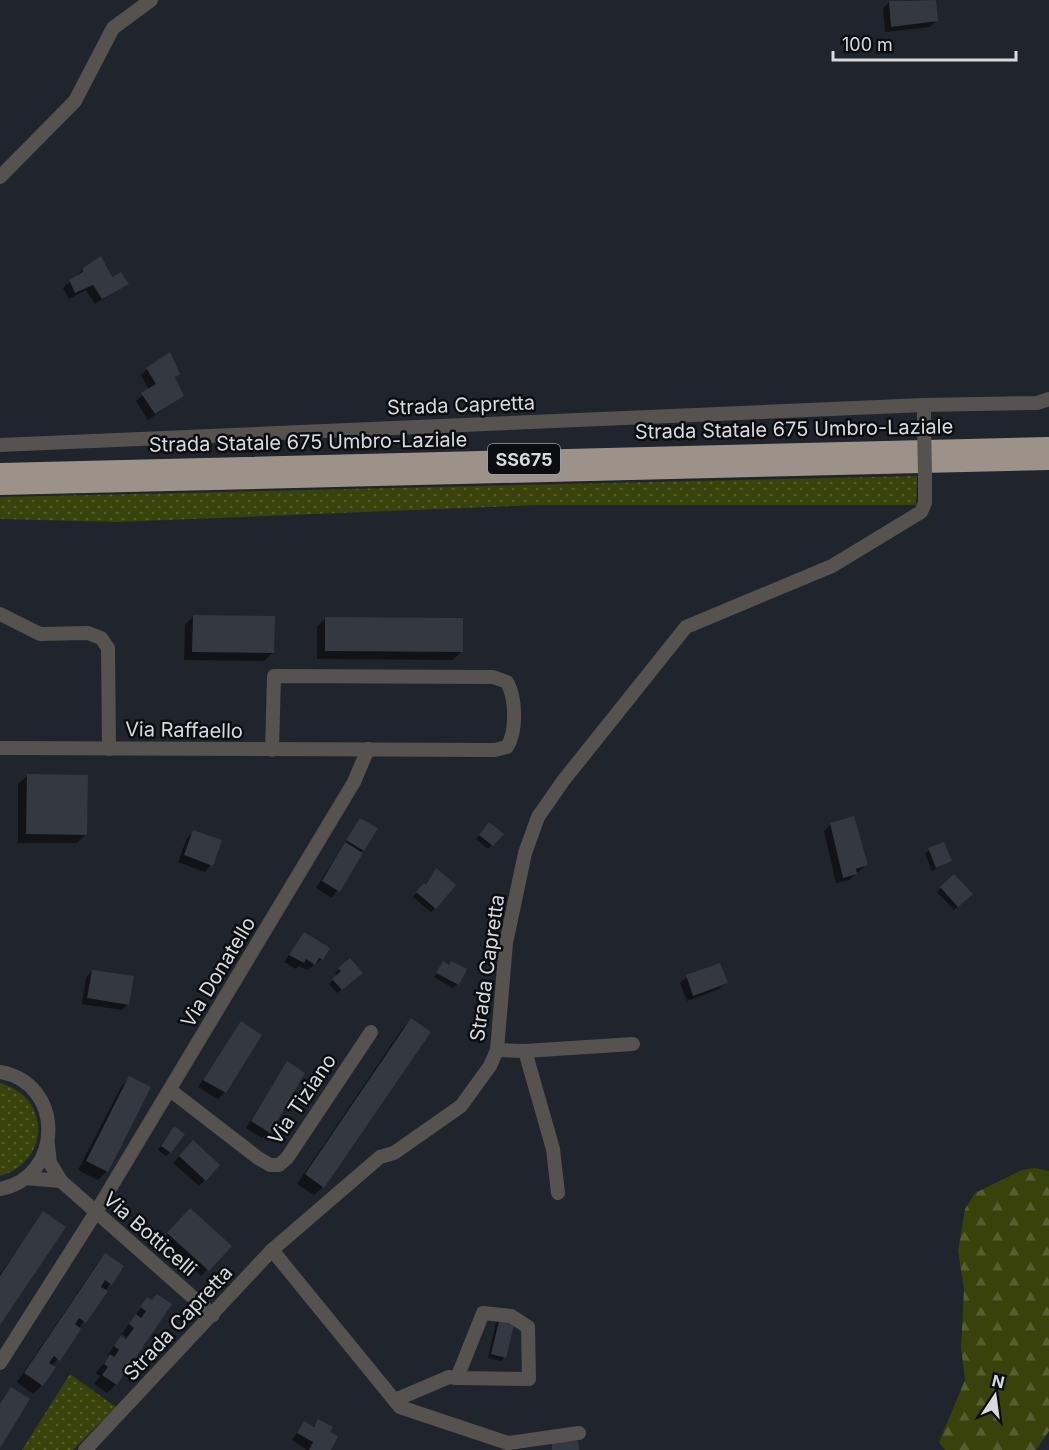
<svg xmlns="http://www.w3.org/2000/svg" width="1049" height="1450" viewBox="0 0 1049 1450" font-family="Inter,sans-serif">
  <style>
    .grass { fill: url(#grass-dots) }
    .forest { fill: url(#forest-firs) }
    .shadow { fill: #0007 }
    .building { fill: #343841 }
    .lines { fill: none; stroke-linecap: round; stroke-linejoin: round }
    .minor { stroke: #56524f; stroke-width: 14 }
    .highway { stroke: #9c928a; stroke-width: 18 }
    .minor-bridge { stroke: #56524f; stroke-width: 14 }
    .labels { text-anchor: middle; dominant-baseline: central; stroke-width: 5; stroke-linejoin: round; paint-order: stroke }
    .shield { fill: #0c0d11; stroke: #9b9ca2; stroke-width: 1.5 }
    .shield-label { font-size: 18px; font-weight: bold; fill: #d8dae0 }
    .street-label { font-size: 20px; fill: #d8dae0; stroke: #0c0d11 }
  </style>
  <defs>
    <pattern id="grass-dots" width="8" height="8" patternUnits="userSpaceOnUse" patternTransform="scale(1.5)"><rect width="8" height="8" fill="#3a420c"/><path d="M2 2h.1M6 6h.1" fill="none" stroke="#565d2f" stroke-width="1.8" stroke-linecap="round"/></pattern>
    <pattern id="forest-firs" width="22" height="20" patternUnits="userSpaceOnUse" patternTransform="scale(1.5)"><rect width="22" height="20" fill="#3a420c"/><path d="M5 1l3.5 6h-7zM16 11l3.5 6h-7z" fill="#565d2f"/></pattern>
  </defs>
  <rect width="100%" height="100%" fill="#20242c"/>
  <g class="grass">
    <polygon points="917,476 916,505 538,505 118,522 0,519 0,497"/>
    <path d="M0,1083c51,14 51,78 0,93z"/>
    <polygon points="70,1374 116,1407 73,1450 22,1450"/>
  </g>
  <polygon class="forest" points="1035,1168 1049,1171 1049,1431 1036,1450 945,1450 939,1442 965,1380 961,1347 964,1289 958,1251 965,1209 975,1193 1022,1170"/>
  <g class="shadow">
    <polygon points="907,0 935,0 936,21 930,27 885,32 883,9 889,2"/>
    <polygon points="84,269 111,279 127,284 95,304 86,290 69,299 63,288"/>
    <polygon points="147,369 179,373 174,378 182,396 148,420 136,401 149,390 141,375"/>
    <polygon points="194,616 273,653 264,661 184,660 185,625"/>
    <polygon points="326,618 462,651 453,660 317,659 317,627"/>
    <polygon points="27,776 86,834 77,843 18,843 18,784"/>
    <polygon points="360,819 363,850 332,898 316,888"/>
    <polygon points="831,824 866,865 849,880 836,883 824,831"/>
    <polygon points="485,828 501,834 488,849 476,839"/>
    <polygon points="194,831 211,865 205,872 178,862 187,838"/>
    <polygon points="929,850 950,861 932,871 925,854"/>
    <polygon points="954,876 971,894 954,910 937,892"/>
    <polygon points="424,885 435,908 431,912 413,897"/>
    <polygon points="304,934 322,959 308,970 299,966 296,969 284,962"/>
    <polygon points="350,960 357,977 337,993 329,984 337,976 335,973"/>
    <polygon points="452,962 457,984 453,988 434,977 443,963 448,966"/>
    <polygon points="92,971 128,1004 122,1010 82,1004 86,978"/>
    <polygon points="687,977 726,983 719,989 687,1001 680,983"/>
    <polygon points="411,1020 323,1187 314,1195 297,1184 402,1029"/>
    <polygon points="241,1023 225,1092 218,1099 198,1087"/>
    <polygon points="287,1063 269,1132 262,1138 246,1128"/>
    <polygon points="129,1078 149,1088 107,1171 98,1180 78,1170 121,1087"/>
    <polygon points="170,1132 170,1152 166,1156 158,1150"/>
    <polygon points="193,1142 205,1180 199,1186 173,1163"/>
    <polygon points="190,1210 229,1247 201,1276 162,1240"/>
    <polygon points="44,1213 0,1322 0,1274"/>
    <polygon points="106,1255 122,1267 52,1366 42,1385 33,1394 17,1382 97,1264"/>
    <polygon points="147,1299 151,1301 116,1384 107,1393 94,1384 100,1376 96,1373 109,1357 107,1356 113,1347 121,1338 124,1340 126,1337 122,1334"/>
    <polygon points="500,1319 505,1357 501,1361 488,1358 496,1323"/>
    <polygon points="319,1421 328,1433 329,1450 307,1450 292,1440 304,1423 312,1427"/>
  </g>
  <g class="building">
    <polygon points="936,0 938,21 891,27 889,1"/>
    <polygon points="101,256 112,277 121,272 129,284 102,299 93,285 75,293 69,280 83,272 83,268"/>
    <polygon points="170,352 180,374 175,377 184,396 155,414 141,393 156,384 146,368"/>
    <polygon points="193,615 275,616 274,653 192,652"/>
    <polygon points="325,617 463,618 463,652 325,651"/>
    <polygon points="27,774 88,775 87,835 26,834"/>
    <polygon points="854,816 868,865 856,869 857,874 843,878 830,823"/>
    <polygon points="360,818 378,828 364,851 346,840"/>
    <polygon points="489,822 504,834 493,846 479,835"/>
    <polygon points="193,830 222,840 213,866 184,855"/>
    <polygon points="345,842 363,853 340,892 322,881"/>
    <polygon points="944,842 952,861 936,868 928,848"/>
    <polygon points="436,868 456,885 436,909 416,892 424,883 426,885"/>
    <polygon points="954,874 973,894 958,907 940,887"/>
    <polygon points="304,932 330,948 323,960 319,958 315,965 306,959 304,963 289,955"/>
    <polygon points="350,958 363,973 342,990 332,979 341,971 338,968"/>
    <polygon points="443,961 449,965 451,961 467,969 459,985 436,973"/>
    <polygon points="720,963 728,983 693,996 686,975"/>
    <polygon points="92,970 134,976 129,1005 87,998"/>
    <polygon points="411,1018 431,1032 324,1188 305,1174"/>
    <polygon points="241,1021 262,1035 226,1093 203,1080"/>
    <polygon points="287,1061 305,1073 270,1133 251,1121"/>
    <polygon points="129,1076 151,1087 108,1172 86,1161"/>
    <polygon points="174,1126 185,1134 171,1153 161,1146"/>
    <polygon points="193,1140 220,1165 206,1181 179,1156"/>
    <polygon points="190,1208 232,1246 209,1271 167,1233"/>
    <polygon points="43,1211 66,1227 0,1325 0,1276"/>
    <polygon points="105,1253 124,1266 112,1285 105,1280 101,1287 108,1291 86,1323 79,1318 75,1324 81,1329 60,1361 54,1356 49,1363 56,1367 43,1386 24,1373"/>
    <polygon points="157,1294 172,1304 117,1385 102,1375 108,1367 104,1364 110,1354 114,1357 119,1350 114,1346 121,1336 126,1339 134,1328 129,1324 136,1314 141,1318 146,1311 140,1307 147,1297 152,1300"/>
    <polygon points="500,1317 515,1321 506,1358 491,1354"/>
    <polygon points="11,1387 30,1399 0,1448 0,1404"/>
    <polygon points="318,1419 333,1427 330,1432 338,1436 331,1450 309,1450 313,1442 297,1433 304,1421 314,1427"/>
    <polygon points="578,1441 579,1450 552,1450 552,1442"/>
  </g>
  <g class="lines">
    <g class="minor">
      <polyline points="0,177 75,101 113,28 151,0"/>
      <polyline points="924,424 924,405 1037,403 1049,399"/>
      <polyline points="0,445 924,405"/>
      <polyline points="0,614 40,634 88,633 101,638 108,648 109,749"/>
      <path d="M0,748l495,2 12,-3c10,-16 9,-49 0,-65l-14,-5 -219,-1 -2,74"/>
      <polyline points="497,1050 525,1051 633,1044"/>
      <polyline points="525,1051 553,1149 558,1193"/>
      <path d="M0,1072c65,11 64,105 0,117"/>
      <polyline points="170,1090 258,1158 270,1165 279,1165 287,1158 371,1032"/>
      <polyline points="48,1145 50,1163 61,1181 213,1315"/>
      <polyline points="25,1178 61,1181"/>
      <polyline points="272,1250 400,1407 508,1443 579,1433"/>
      <polyline points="0,1363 96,1212 354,782 368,749"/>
      <polyline points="395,1400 449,1377 457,1378 529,1379 528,1327 511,1316 483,1313 457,1378"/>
      <polyline points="85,1450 272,1250 380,1157 394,1153 461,1106 490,1066 497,1050 506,943 525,853 538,817 563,781 686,627 832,566 921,512 925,503 925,474"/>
    </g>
    <g class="highway">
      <polyline points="0,472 1049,446"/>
      <polyline points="0,486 1049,461"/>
    </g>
    <polyline class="minor-bridge" points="924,424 925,474"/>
  </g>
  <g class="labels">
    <rect class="shield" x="488" y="444" width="72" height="30" rx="4.5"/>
    <g class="shield-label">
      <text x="524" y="459">SS675</text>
    </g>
    <g class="street-label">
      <text transform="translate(461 405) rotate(-2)">Strada Capretta</text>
      <text transform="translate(794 429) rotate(-1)">Strada Statale 675 Umbro-Laziale</text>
      <text transform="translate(308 442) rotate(-1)">Strada Statale 675 Umbro-Laziale</text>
      <text transform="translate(184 730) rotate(1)">Via Raffaello</text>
      <text transform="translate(487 968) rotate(-82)">Strada Capretta</text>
      <text transform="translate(218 972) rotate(-59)">Via Donatello</text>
      <text transform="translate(302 1099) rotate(-56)">Via Tiziano</text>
      <text transform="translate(150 1234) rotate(41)">Via Botticelli</text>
      <text transform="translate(178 1323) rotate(-47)">Strada Capretta</text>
    </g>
  </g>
  <g transform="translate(995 1396) rotate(13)" stroke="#0c0d11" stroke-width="4.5" paint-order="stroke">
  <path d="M0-4.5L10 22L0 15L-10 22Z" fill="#d8dae0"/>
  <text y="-9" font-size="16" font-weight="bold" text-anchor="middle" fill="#d8dae0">N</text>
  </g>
  <path d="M833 51v9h183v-9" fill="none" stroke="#d8dae0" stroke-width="3"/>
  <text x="842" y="51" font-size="18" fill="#d8dae0" stroke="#0c0d11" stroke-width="4.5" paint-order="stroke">100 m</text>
</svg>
